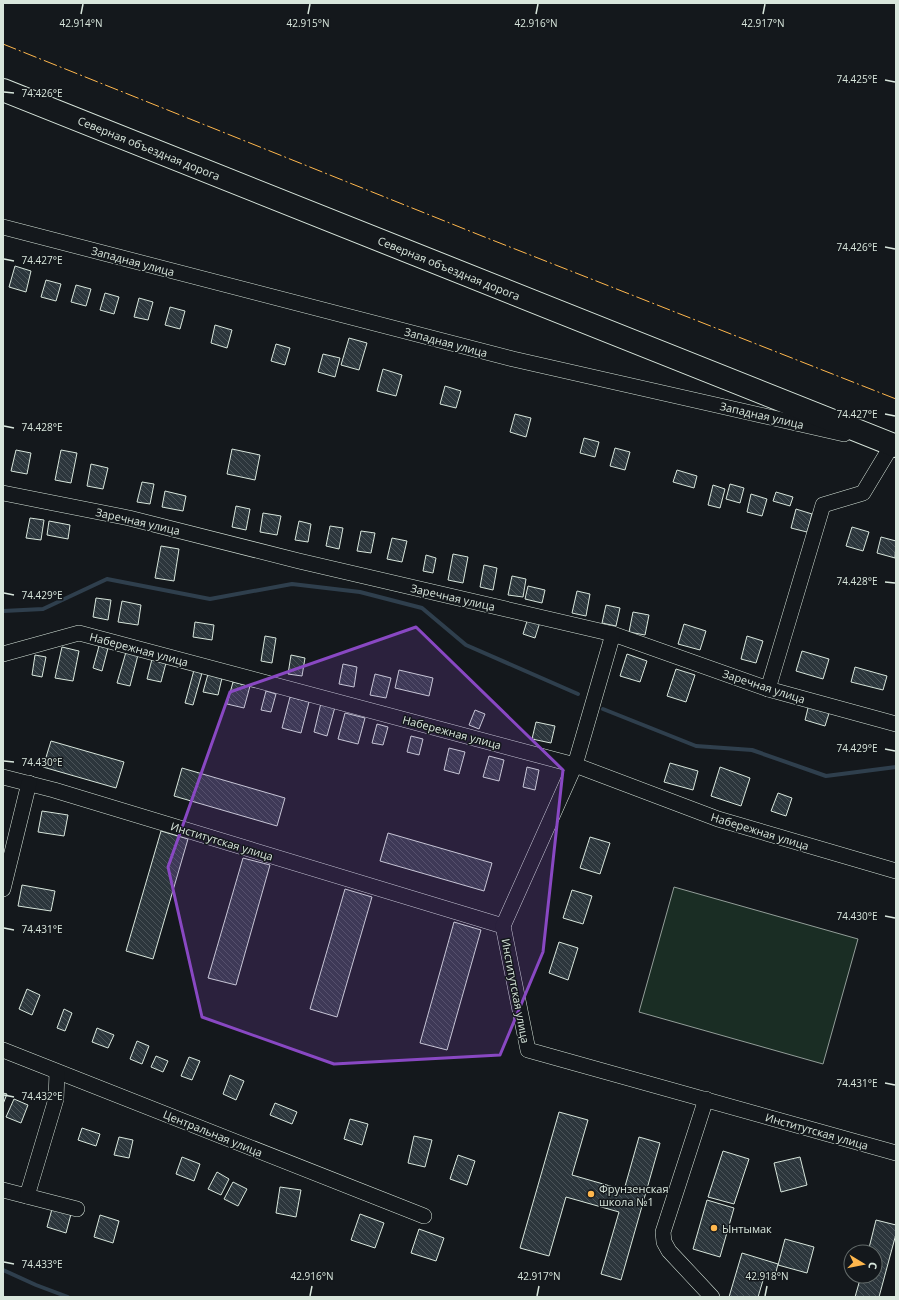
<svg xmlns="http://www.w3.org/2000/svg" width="899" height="1300" viewBox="0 0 899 1300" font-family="'Open Sans',sans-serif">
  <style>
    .garden { fill: #1a2d24; stroke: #939e99 }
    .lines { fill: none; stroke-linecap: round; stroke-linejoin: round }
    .stream { stroke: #2f3f4d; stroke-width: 4 }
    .building { fill: url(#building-back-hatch); stroke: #d8e6dc }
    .minor-casing { stroke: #d8e6dc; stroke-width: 16 }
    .highway-casing { stroke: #d8e6dc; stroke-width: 24 }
    .minor { stroke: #14181c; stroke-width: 15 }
    .highway { stroke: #14181c; stroke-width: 22 }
    .power { stroke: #ffb74d; stroke-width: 1; stroke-dasharray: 14 3 2 3; stroke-linecap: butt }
    .marked { fill: #8948c3; fill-opacity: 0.2; stroke: #8948c3; stroke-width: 3; stroke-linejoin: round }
    .ticks { fill: none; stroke: #d8e6dc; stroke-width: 1.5 }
    .poi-dot { fill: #ffb74d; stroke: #14181c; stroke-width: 1.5 }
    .labels { text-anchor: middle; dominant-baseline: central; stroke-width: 3; stroke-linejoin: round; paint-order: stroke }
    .street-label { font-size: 11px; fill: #d8e6dc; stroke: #14181c }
    .poi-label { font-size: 11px; fill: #d8e6dc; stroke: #14181c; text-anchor: start }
    .ticks-label { font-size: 10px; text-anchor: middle; fill: #d8e6dc; stroke: #14181c; stroke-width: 3; stroke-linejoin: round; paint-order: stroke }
  </style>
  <defs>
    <pattern id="building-back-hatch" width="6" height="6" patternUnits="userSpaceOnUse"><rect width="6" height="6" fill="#2c363c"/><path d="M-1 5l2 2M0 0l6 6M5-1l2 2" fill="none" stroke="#4a5358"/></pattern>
  </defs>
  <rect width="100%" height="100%" fill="#14181c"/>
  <polygon class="garden" points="674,887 858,939 823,1064 639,1012"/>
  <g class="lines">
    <g class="stream">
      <polyline points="3,611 43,609 107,579 210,599 292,584 360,592 422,608 466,645 578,694"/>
      <polyline points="603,709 696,746 752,750 826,776 896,767"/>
      <polyline points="3,1270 36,1285 68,1297"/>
    </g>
  </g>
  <g class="building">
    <polygon points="15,266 31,271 26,292 9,287"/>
    <polygon points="46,280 61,284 56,301 41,297"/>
    <polygon points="76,285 91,289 86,306 71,302"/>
    <polygon points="105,293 119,297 114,314 100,310"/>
    <polygon points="139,298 153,302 148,320 134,317"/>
    <polygon points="170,307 185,311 180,329 165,325"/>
    <polygon points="215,325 232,330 227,348 211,343"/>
    <polygon points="349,338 367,343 359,370 341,365"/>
    <polygon points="276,344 290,348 285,365 271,361"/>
    <polygon points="323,354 340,358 335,377 318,372"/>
    <polygon points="383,369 402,375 396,396 377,391"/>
    <polygon points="445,386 461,391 456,408 440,404"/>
    <polygon points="515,414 531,418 526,437 510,432"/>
    <polygon points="584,438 599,442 595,457 580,453"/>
    <polygon points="615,448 630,452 625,470 610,466"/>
    <polygon points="232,449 260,455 255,480 227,474"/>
    <polygon points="16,450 31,453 27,474 11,471"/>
    <polygon points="61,450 77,453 71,483 55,480"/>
    <polygon points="91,464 108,468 103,489 87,486"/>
    <polygon points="677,470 697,476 694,488 673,482"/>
    <polygon points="142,482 154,484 150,504 137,502"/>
    <polygon points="730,484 744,488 740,503 726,499"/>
    <polygon points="713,485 725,489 720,508 708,505"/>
    <polygon points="165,491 186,496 183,511 162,507"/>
    <polygon points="776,492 793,497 790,506 773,501"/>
    <polygon points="751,494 767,499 762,516 747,512"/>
    <polygon points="236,506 250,509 246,530 232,527"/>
    <polygon points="796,509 812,514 807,532 791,528"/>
    <polygon points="263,513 281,516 277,535 260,532"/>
    <polygon points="30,518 44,520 41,540 26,538"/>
    <polygon points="49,521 70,525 68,539 47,535"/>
    <polygon points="299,521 311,524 308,542 295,540"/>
    <polygon points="330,526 343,528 339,549 326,546"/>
    <polygon points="852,527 869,532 863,551 846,546"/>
    <polygon points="361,531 375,533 371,553 357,551"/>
    <polygon points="881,537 896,541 895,558 877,553"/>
    <polygon points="392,538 407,541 402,562 387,559"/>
    <polygon points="161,546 179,549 174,581 155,578"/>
    <polygon points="453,554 468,557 463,583 448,580"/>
    <polygon points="426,555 436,558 433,573 423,571"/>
    <polygon points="484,565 497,568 493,590 480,587"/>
    <polygon points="512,576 526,579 523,597 508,595"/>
    <polygon points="528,586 545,590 542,603 525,599"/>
    <polygon points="577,591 590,594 586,616 572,613"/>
    <polygon points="96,598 111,600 108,620 93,617"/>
    <polygon points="122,601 141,605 138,625 118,622"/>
    <polygon points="606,605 620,608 616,626 602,623"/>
    <polygon points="633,612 649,615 645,635 629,632"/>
    <polygon points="528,618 540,622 535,638 523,634"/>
    <polygon points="195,622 214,625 212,640 193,637"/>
    <polygon points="684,624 706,631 700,650 678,644"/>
    <polygon points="265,636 276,638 272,663 261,661"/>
    <polygon points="747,636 763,641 756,663 741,659"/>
    <polygon points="99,646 108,648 102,671 93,668"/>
    <polygon points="62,647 79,651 73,681 55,678"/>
    <polygon points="802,651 829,659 823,679 796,671"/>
    <polygon points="126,652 138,655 130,686 117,683"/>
    <polygon points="627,654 647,661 640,682 620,676"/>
    <polygon points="35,655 46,657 42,677 32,675"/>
    <polygon points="291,655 305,658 302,676 288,674"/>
    <polygon points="152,659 166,663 161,682 147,679"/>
    <polygon points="343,664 357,667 354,687 339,684"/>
    <polygon points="855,667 887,676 883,690 851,682"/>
    <polygon points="676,669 695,675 686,702 667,696"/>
    <polygon points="194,670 202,673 193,705 185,703"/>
    <polygon points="399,670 433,678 429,696 395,688"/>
    <polygon points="208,674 222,678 218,695 203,692"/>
    <polygon points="375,674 391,678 386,698 370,695"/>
    <polygon points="233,682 250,686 244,708 227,704"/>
    <polygon points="266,691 276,694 271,712 261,710"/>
    <polygon points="290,697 309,702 301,733 282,728"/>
    <polygon points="321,703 335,707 327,736 314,732"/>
    <polygon points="809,704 830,710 825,726 805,720"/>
    <polygon points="475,710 485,714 479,729 469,725"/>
    <polygon points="345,713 365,718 358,744 338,739"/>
    <polygon points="536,722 555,726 551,743 532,739"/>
    <polygon points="377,724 388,727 383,745 372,743"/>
    <polygon points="411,736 423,739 419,755 407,752"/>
    <polygon points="51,741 124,762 116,788 43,767"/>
    <polygon points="449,748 465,752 459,774 444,770"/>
    <polygon points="489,756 504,760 499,781 483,777"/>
    <polygon points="670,763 698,771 693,790 664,782"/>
    <polygon points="527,767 539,770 535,790 523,787"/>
    <polygon points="720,767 750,778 741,806 711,796"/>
    <polygon points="182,768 285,798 277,826 174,796"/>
    <polygon points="778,793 792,798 786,816 771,811"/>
    <polygon points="42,811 68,815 64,836 38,832"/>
    <polygon points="161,831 188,839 153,959 126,951"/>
    <polygon points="388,833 492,863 484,891 380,861"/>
    <polygon points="590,837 610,843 600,874 580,868"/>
    <polygon points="243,858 270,865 236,985 208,978"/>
    <polygon points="22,885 55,891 51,911 18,906"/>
    <polygon points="345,889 372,897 337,1017 310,1009"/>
    <polygon points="572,890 592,896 583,924 563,918"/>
    <polygon points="454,922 481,930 447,1050 420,1043"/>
    <polygon points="559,942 578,948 568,980 549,973"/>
    <polygon points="27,989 40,995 32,1015 19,1009"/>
    <polygon points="64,1009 72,1013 65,1031 57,1028"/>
    <polygon points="97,1028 114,1035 108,1048 92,1042"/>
    <polygon points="137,1041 149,1046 142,1064 130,1059"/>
    <polygon points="156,1056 168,1061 163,1072 151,1067"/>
    <polygon points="189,1057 200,1061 192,1080 181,1076"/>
    <polygon points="230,1075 244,1081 236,1100 223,1094"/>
    <polygon points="3,1093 7,1094 3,1104"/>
    <polygon points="14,1099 28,1105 21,1123 6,1117"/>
    <polygon points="275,1103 297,1112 292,1124 270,1115"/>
    <polygon points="559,1112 588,1120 572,1175 624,1190 639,1137 660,1143 621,1280 601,1274 619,1212 566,1197 549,1256 520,1248"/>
    <polygon points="350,1119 368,1124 362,1145 344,1139"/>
    <polygon points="82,1128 100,1134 96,1146 78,1140"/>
    <polygon points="414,1136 432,1140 425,1167 408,1163"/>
    <polygon points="119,1137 133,1140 129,1158 114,1155"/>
    <polygon points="723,1151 749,1159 734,1204 708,1197"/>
    <polygon points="458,1155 475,1161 467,1185 450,1179"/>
    <polygon points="182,1157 200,1164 194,1181 176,1174"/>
    <polygon points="800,1157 807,1185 781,1192 774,1163"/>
    <polygon points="217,1172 229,1179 221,1195 208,1189"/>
    <polygon points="233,1182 247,1189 238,1206 224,1199"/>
    <polygon points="280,1187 301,1190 296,1217 276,1213"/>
    <polygon points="707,1200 734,1208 720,1257 693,1249"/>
    <polygon points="52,1209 71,1214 66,1233 47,1227"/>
    <polygon points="360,1214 384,1223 375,1248 351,1240"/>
    <polygon points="100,1215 119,1221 113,1243 94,1237"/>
    <polygon points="876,1220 896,1225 896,1234 879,1297 855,1297 861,1276 875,1276 875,1252 868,1252"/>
    <polygon points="419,1229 444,1238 436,1261 411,1253"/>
    <polygon points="785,1239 814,1247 807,1273 778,1265"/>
    <polygon points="742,1253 778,1264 774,1280 764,1277 758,1297 729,1297"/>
  </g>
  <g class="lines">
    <g class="minor-casing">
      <g id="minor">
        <polyline points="3,227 513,359 844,434"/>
        <polyline points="3,493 129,518 299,561 613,634 768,689 896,724"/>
        <polyline points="3,654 79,633 575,765 718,819 896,871"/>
        <polyline points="768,689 823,505 863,493 892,445 883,443"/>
        <polyline points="3,777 54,790 503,926"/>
        <polyline points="3,889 29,783"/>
        <polyline points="503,926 528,1050 896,1153"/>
        <polyline points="503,926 575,765 613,634"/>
        <polyline points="3,1050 424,1216"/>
        <polyline points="706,1099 663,1232 664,1242 669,1251 712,1297"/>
        <polyline points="3,1190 77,1209"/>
        <polyline points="27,1196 56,1099 57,1072"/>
      </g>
    </g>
    <g class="highway-casing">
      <polyline id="highway" points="3,90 896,446"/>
    </g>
    <use href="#minor" class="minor"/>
    <use href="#highway" class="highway"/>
    <polyline class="power" points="3,44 482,236 896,399"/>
  </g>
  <path class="marked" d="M416,627l147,143 -20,182 -43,103 -166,9 -132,-47 -34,-150 62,-175z"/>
  <path class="ticks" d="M81,14l2,-10M308,14l2,-10M536,14l2,-10M763,14l2,-10M885,80l10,2M4,92l10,1M885,247l10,2M4,259l10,2M885,414l10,2M4,426l10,2M885,582l10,1M4,593l10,2M885,749l10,2M4,761l10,1M885,916l10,2M4,928l10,2M885,1083l10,2M4,1095l10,2M4,1262l10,2M310,1296l2,-10M537,1296l2,-10M765,1296l2,-10"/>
  <g class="poi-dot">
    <circle cx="591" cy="1194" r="4"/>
    <circle cx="714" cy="1228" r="4"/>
  </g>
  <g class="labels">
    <g class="street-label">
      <text transform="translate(149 148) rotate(22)">Северная объездная дорога</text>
      <text transform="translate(133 261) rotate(15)">Западная улица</text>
      <text transform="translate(449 268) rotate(22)">Северная объездная дорога</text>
      <text transform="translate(446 342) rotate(15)">Западная улица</text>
      <text transform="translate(762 415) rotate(13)">Западная улица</text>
      <text transform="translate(138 521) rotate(13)">Заречная улица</text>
      <text transform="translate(453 597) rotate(13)">Заречная улица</text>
      <text transform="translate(139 649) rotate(15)">Набережная улица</text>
      <text transform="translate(764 686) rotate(18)">Заречная улица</text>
      <text transform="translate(452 732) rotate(15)">Набережная улица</text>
      <text transform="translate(760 831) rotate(17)">Набережная улица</text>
      <text transform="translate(222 841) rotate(17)">Институтская улица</text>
      <text transform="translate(516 991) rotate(79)">Институтская улица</text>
      <text transform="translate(817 1131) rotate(16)">Институтская улица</text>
      <text transform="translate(213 1133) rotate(22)">Центральная улица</text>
    </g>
    <g class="poi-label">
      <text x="599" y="1188">Фрунзенская<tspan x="599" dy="13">школа №1</tspan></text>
      <text x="722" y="1228">Ынтымак</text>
    </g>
  </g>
  <g class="ticks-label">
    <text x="308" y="27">42.915°N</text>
    <text x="536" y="27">42.916°N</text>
    <text x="763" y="27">42.917°N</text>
    <text x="81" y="27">42.914°N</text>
    <text x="857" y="83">74.425°E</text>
    <text x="42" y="97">74.426°E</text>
    <text x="857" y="251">74.426°E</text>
    <text x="42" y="264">74.427°E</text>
    <text x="857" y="418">74.427°E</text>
    <text x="42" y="431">74.428°E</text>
    <text x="857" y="585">74.428°E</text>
    <text x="42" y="599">74.429°E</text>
    <text x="857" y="752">74.429°E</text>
    <text x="42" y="766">74.430°E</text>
    <text x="857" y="920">74.430°E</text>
    <text x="42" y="933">74.431°E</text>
    <text x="857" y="1087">74.431°E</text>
    <text x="42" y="1100">74.432°E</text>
    <text x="42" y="1268">74.433°E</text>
    <text x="312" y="1280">42.916°N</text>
    <text x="539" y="1280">42.917°N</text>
    <text x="767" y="1280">42.918°N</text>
  </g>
  <rect width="899" height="1300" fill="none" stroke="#d8e6dc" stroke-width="8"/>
  <g transform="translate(863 1264) rotate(100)"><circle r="19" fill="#14181c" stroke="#626a69"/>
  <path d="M0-3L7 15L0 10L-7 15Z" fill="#ffb74d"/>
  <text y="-6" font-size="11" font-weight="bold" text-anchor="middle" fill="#d8e6dc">С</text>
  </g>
</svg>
